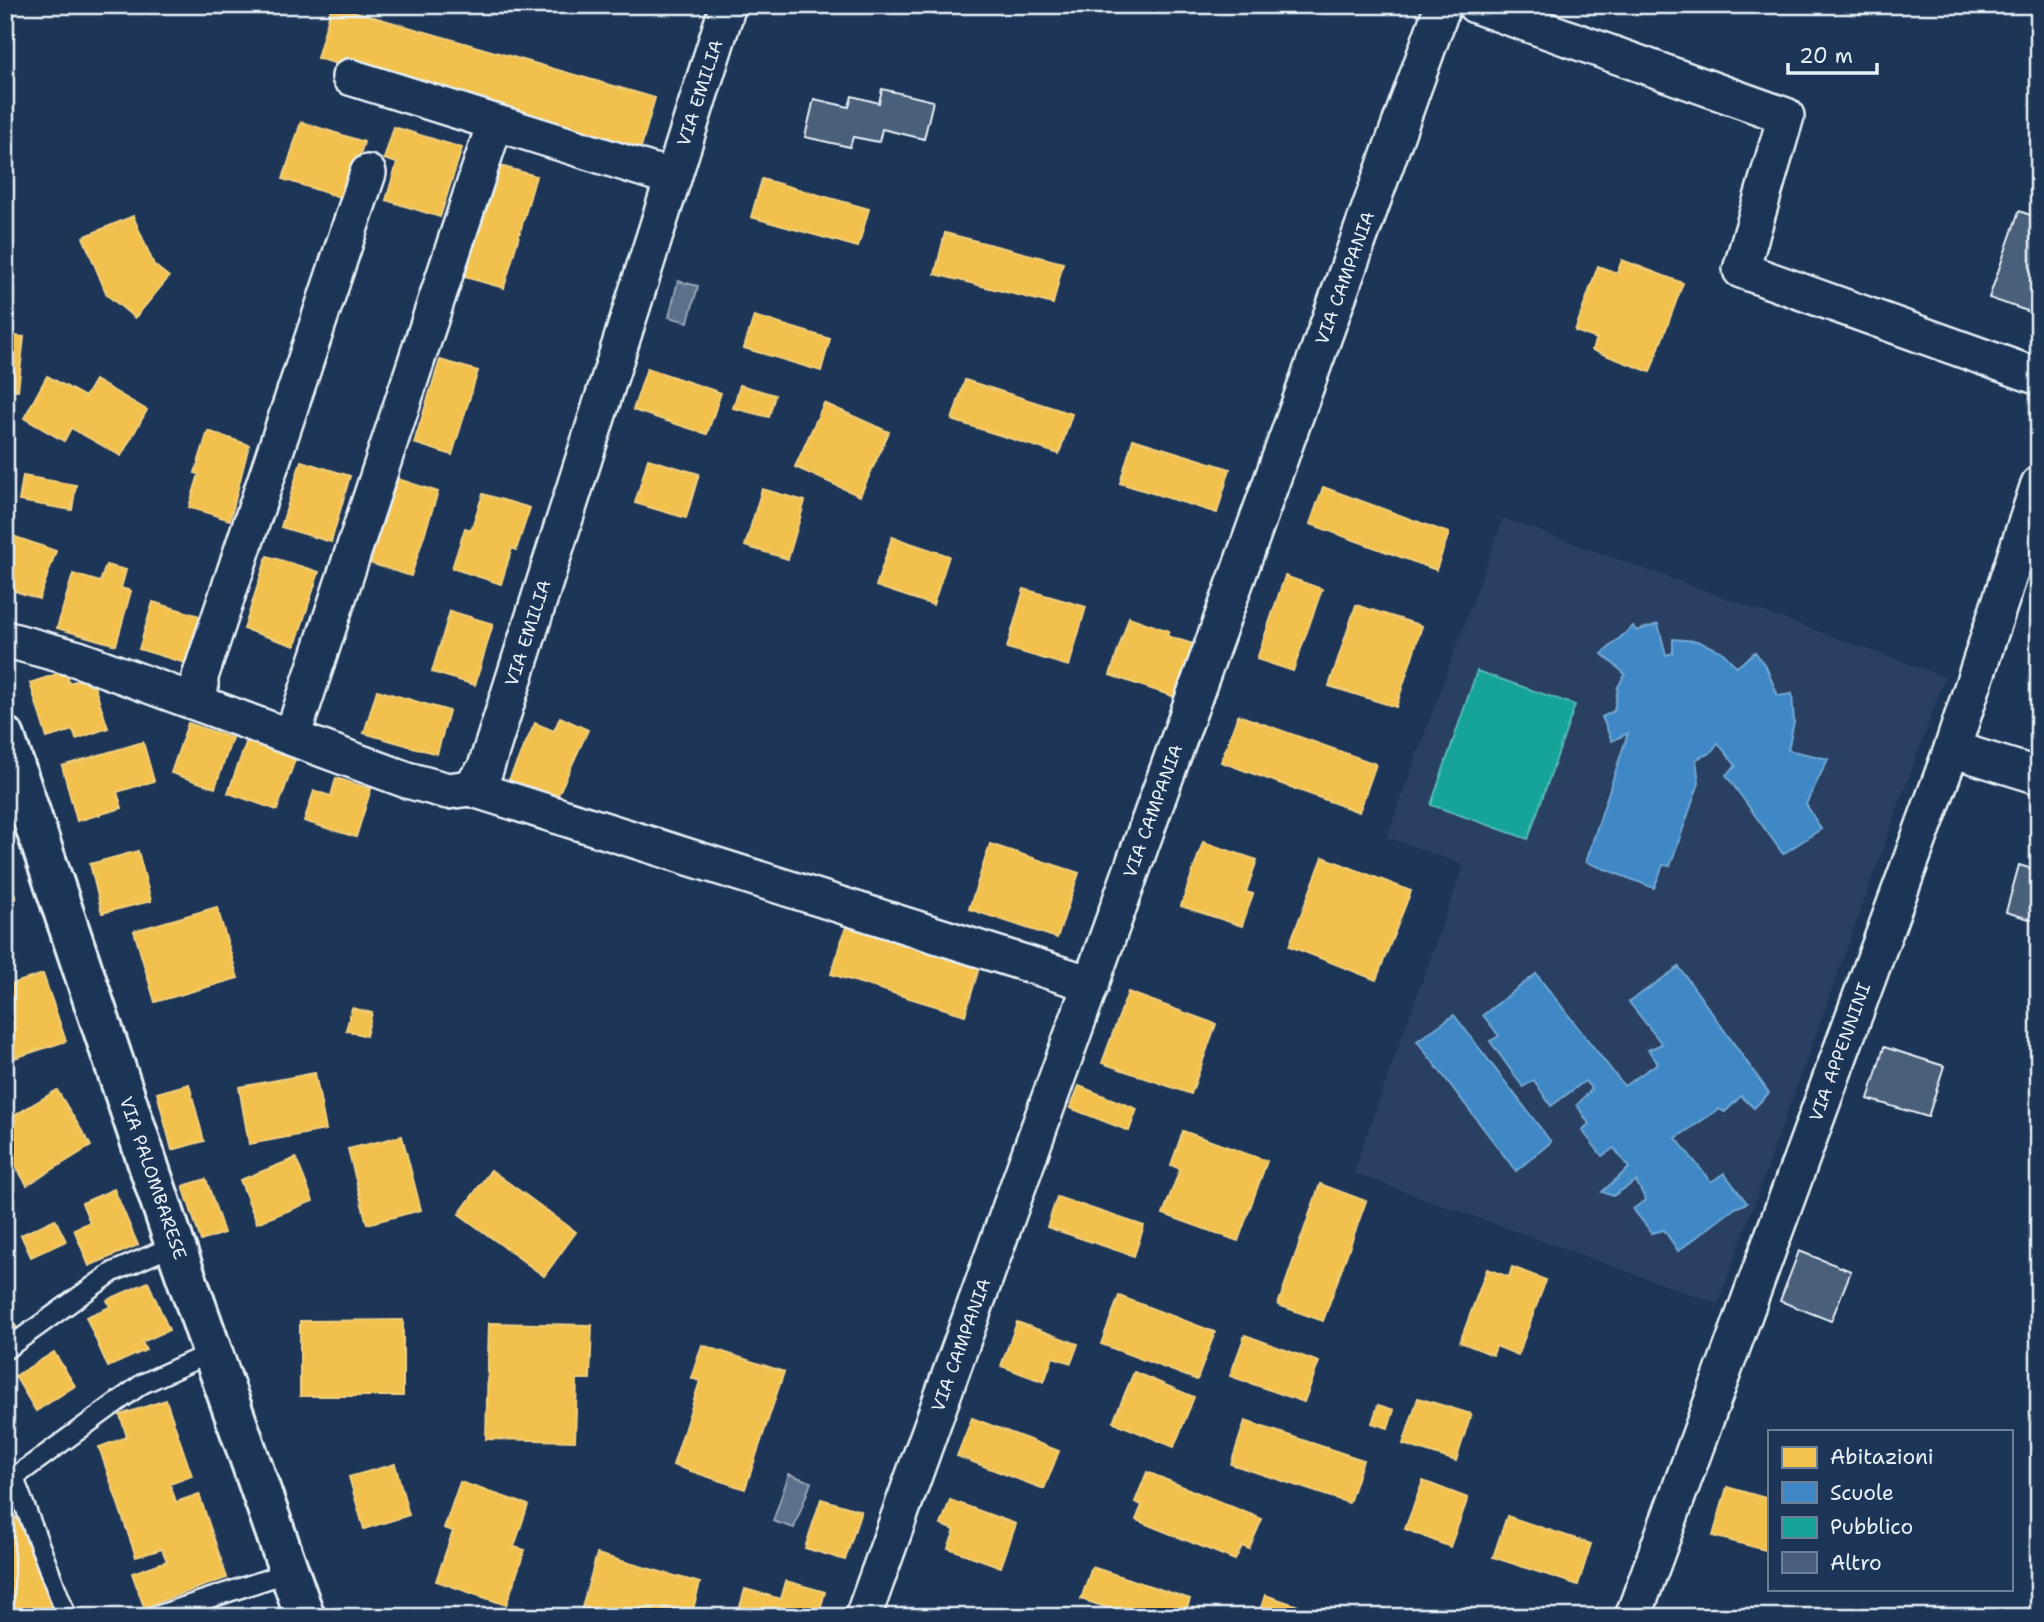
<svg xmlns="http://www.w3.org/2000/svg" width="2044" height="1622" viewBox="0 0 2044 1622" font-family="'Shantell Sans',sans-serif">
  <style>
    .built { fill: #2a4162 }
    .water { fill: #5d7089; stroke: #95a4b5; stroke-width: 2 }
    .homes { fill: #f2c14e; stroke: #efcf81; stroke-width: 2 }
    .schools { fill: #3f88c5; stroke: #72a8d4; stroke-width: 2 }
    .public { fill: #17a398; stroke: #56bab5; stroke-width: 2 }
    .building { fill: #495e7a; stroke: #e8f1f8; stroke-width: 2 }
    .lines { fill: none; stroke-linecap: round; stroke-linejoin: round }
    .lane-casing { stroke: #e8f1f8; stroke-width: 23 }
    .street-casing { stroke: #e8f1f8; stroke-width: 40 }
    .secondary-casing { stroke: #e8f1f8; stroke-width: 44 }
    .lane { stroke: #1d3557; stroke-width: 18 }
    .street { stroke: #1d3557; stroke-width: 35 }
    .secondary { stroke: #1d3557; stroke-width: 38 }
    .labels { text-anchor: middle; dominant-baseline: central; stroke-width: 7; stroke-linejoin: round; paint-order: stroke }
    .street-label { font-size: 18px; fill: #e8f1f8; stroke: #1d3557 }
  </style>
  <rect width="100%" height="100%" fill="#1d3557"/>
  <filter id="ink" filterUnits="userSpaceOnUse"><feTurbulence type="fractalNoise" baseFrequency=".0143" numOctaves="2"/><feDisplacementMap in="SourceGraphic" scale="14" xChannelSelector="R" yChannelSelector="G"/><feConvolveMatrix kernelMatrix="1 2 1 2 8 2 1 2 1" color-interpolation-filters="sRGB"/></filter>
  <g filter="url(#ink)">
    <polygon class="built" points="1503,518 1945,677 1718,1304 1353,1173 1464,865 1387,837"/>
    <g class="water">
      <polygon points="678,281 698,286 688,322 669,317"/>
      <polygon points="789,1474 811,1482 794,1528 773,1521"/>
    </g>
    <g class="homes">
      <polygon points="332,5 655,98 640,151 317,58"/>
      <polygon points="301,122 364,142 346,199 283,179"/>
      <polygon points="394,127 462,148 440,217 386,200 397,163 384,159"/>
      <polygon points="497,165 536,176 504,288 465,277"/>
      <polygon points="762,179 869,209 858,247 751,217"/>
      <polygon points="133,216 154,265 169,277 135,318 107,295 83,237"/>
      <polygon points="945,233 1063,263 1053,304 935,274"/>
      <polygon points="1622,260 1683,283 1650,372 1592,350 1597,339 1575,331 1598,266 1617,273"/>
      <polygon points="754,316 830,339 821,371 744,348"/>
      <polygon points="5,335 24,337 18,390 5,388"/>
      <polygon points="440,360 478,371 452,455 414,443"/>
      <polygon points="647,368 721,393 707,434 633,410"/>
      <polygon points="47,376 85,397 95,380 147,410 121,456 71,428 64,441 24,418"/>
      <polygon points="965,380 1072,414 1059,454 952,420"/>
      <polygon points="740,385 775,395 769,417 733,408"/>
      <polygon points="824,403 889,432 860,496 795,467"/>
      <polygon points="208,431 249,445 230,520 189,507 199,474 195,473"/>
      <polygon points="1133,439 1230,469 1217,513 1120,483"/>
      <polygon points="648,459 699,474 686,518 635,503"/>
      <polygon points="301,461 350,476 331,542 281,527"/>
      <polygon points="23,476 76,485 72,510 19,501"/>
      <polygon points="395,478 438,492 411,576 367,562"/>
      <polygon points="1323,487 1449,533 1436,570 1310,524"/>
      <polygon points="762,489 805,501 788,559 745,546"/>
      <polygon points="483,494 530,508 516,550 512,548 501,584 452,568 465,528 471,530"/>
      <polygon points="10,535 56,551 39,599 6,588 11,574 5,572 5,550"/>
      <polygon points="892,537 949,556 933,605 876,586"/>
      <polygon points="267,556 319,572 295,646 244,629"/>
      <polygon points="106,565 126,570 121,588 131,591 116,645 57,628 73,574 100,582"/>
      <polygon points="1285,576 1322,589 1293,671 1257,659"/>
      <polygon points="1024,589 1086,607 1069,666 1007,648"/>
      <polygon points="153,602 206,618 192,665 139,649"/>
      <polygon points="1356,605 1422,626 1396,707 1329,686"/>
      <polygon points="450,611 493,624 475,685 432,672"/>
      <polygon points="1129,617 1169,631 1167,636 1196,645 1178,698 1110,675"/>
      <polygon points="66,671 69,683 91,676 108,728 76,739 73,730 47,738 30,683"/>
      <polygon points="377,690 449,711 437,754 364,733"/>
      <polygon points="1238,715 1376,764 1359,812 1221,762"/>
      <polygon points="560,717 588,730 553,806 507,784 535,723 554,731"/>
      <polygon points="188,723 232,738 215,788 171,773"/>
      <polygon points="247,740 296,757 277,810 228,793"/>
      <polygon points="143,742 154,781 117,792 122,808 77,821 62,766"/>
      <polygon points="336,778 371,789 356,837 304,821 314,791 331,796"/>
      <polygon points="1203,842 1257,860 1246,892 1253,894 1242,926 1181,906"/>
      <polygon points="990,844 1079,873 1057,938 969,909"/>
      <polygon points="138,851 151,901 102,913 90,864"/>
      <polygon points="1323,857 1411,891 1376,980 1289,946"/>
      <polygon points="5,865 16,899 5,903"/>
      <polygon points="217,907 238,978 155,1002 134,931"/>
      <polygon points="849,917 982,958 965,1015 831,974"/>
      <polygon points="43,974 66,1041 5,1061 5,986"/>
      <polygon points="1128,992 1216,1024 1191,1094 1102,1063"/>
      <polygon points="352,1008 372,1013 366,1036 346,1030"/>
      <polygon points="315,1073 326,1130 249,1144 239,1087"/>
      <polygon points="189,1084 204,1141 172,1150 157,1093"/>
      <polygon points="1079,1086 1137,1109 1129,1131 1070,1108"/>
      <polygon points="57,1090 91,1146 27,1185 5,1148 5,1121"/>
      <polygon points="1183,1131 1267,1161 1238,1241 1163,1214 1180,1169 1171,1165"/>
      <polygon points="402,1136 421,1210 367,1224 348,1149"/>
      <polygon points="296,1158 313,1201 257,1223 240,1180"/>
      <polygon points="491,1170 576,1232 544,1276 459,1214"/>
      <polygon points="206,1179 224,1233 201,1241 183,1186"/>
      <polygon points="1320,1184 1366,1201 1323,1321 1278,1305"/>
      <polygon points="114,1189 138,1245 89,1266 74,1229 90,1222 82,1203"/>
      <polygon points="1057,1197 1144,1226 1134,1256 1047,1227"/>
      <polygon points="55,1219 66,1241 31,1257 21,1235"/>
      <polygon points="1512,1267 1546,1280 1518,1355 1496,1346 1493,1355 1460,1342 1487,1269 1509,1277"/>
      <polygon points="148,1282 169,1330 142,1342 146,1350 108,1367 86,1317 110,1307 107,1300"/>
      <polygon points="1119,1296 1215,1332 1197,1380 1101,1344"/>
      <polygon points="5,1313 18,1329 5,1339"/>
      <polygon points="403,1320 403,1396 300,1396 300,1321"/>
      <polygon points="1017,1322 1078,1344 1071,1363 1053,1357 1044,1382 1001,1366"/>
      <polygon points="489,1323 592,1325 590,1379 577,1379 575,1441 486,1439"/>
      <polygon points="1245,1335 1319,1362 1304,1402 1230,1376"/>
      <polygon points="702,1345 784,1372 745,1489 673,1465 700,1381 691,1378"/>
      <polygon points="54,1352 75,1386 36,1411 15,1376"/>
      <polygon points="1134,1372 1194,1397 1174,1447 1113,1422"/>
      <polygon points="1418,1398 1471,1414 1456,1461 1403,1444"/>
      <polygon points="166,1400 192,1476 170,1484 176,1502 199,1494 227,1578 144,1607 132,1573 167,1561 162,1549 136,1557 99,1447 127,1437 120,1415"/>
      <polygon points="1378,1405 1394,1410 1388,1428 1372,1423"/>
      <polygon points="972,1418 1059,1451 1044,1489 957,1456"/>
      <polygon points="1245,1421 1363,1460 1349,1503 1231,1464"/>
      <polygon points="395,1464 409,1515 364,1529 349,1477"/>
      <polygon points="1147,1472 1262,1519 1249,1549 1242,1546 1235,1560 1136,1520 1142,1505 1135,1502"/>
      <polygon points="1423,1481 1468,1498 1450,1547 1405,1529"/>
      <polygon points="460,1482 528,1505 514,1547 525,1550 506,1605 436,1581 453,1531 444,1528"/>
      <polygon points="1727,1487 1769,1499 1769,1551 1713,1536"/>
      <polygon points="821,1499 861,1511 845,1560 805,1548"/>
      <polygon points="950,1500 1016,1524 1001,1567 948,1548 955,1530 941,1525"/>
      <polygon points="1507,1516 1591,1544 1578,1585 1493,1557"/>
      <polygon points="16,1517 48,1581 43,1584 59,1617 5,1617 5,1522"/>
      <polygon points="597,1554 700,1583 691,1617 603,1617 581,1611"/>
      <polygon points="1092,1567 1190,1599 1184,1617 1136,1617 1081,1599"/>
      <polygon points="786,1581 825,1592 818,1617 737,1617 745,1589 781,1599"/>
      <polygon points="1265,1595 1317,1612 1315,1617 1258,1617"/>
    </g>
    <g class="schools">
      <polygon points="1658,624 1666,655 1673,653 1673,639 1697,641 1721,651 1737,667 1755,652 1766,667 1778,696 1792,694 1794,722 1788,750 1828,759 1806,804 1821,829 1783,854 1726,775 1736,766 1718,743 1710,753 1696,759 1699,783 1670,866 1663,865 1654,888 1586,862 1628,733 1612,741 1602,717 1614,711 1618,687 1625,674 1602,654 1633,626 1636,631"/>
      <polygon points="1679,967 1769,1093 1754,1108 1741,1096 1725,1112 1719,1109 1676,1138 1711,1182 1724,1173 1747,1203 1735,1208 1678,1251 1664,1230 1652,1233 1633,1209 1646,1200 1636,1181 1613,1196 1602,1192 1629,1168 1614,1148 1602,1156 1582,1130 1589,1124 1577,1105 1592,1089 1585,1081 1551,1106 1534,1080 1523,1087 1490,1041 1499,1036 1483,1015 1536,974 1624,1086 1658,1063 1648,1050 1662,1044 1629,1002"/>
      <polygon points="1454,1015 1551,1142 1516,1171 1417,1041"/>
    </g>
    <polygon class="public" points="1477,671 1575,705 1528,839 1431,805"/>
    <g class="building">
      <polygon points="882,89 933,101 924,139 882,129 879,142 853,137 850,147 805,137 814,99 849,107 852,96 879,103"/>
      <polygon points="2019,211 2039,218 2039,315 1989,298"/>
      <polygon points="2019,865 2039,871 2039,922 2006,912"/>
      <polygon points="1884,1047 1944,1066 1928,1117 1868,1099"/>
      <polygon points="1799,1251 1851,1271 1831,1321 1780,1301"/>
    </g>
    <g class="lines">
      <g class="lane-casing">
        <g id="lane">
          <polyline points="5,1350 113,1272 175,1245"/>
          <polyline points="14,1478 67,1617"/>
          <polyline points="5,1484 142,1384 212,1352"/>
          <polyline points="153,1617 289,1572"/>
        </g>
      </g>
      <g class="street-casing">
        <g id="street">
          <polyline points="1475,5 1786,116 1741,270 2039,377"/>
          <polyline points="350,77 673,178"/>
          <polyline points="5,639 78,659 407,780 448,791 470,788 485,770 728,5"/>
          <polyline points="200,703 200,677 368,173"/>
          <polyline points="292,737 495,123"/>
          <polyline points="1952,749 2039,776"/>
          <polyline points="470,788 1091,984"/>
          <polyline points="863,1617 1443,5"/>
          <polyline points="1633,1617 1952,749 2039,484"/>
        </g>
      </g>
      <g class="secondary-casing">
        <polyline id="secondary" points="5,737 175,1245 305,1617"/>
      </g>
      <use href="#lane" class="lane"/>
      <use href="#street" class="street"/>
      <use href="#secondary" class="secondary"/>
    </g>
  </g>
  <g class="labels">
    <g class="street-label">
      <text transform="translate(700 93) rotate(-72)">VIA EMILIA</text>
      <text transform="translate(1345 278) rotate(-70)">VIA CAMPANIA</text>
      <text transform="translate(528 633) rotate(-72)">VIA EMILIA</text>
      <text transform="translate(1153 811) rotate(-70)">VIA CAMPANIA</text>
      <text transform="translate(1840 1052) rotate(-70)">VIA APPENNINI</text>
      <text transform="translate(153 1178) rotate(71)">VIA PALOMBARESE</text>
      <text transform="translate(961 1345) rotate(-70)">VIA CAMPANIA</text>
    </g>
  </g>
  <rect width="2044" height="1622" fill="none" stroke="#1d3557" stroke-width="28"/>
  <rect x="14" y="14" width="2016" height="1594" fill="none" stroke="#e8f1f8" stroke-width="2.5" filter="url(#ink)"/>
  <rect x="1768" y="1430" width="245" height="161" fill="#1d3557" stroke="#6e8097" stroke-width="2"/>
  <rect x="1782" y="1447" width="35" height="21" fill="#f2c14e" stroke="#6e8097" stroke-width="2"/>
  <text x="1830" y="1464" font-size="21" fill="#e8f1f8">Abitazioni</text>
  <rect x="1782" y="1482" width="35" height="21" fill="#3f88c5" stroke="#6e8097" stroke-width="2"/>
  <text x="1830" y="1500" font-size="21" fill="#e8f1f8">Scuole</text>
  <rect x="1782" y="1517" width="35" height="21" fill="#17a398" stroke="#6e8097" stroke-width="2"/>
  <text x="1830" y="1534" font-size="21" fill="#e8f1f8">Pubblico</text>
  <rect x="1782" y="1552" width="35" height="21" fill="#495e7a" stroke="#6e8097" stroke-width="2"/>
  <text x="1830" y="1570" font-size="21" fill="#e8f1f8">Altro</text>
  <path d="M1788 63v10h89v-10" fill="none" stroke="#e8f1f8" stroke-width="3.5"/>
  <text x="1799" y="63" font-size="21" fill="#e8f1f8" stroke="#1d3557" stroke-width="5" paint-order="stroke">20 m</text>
</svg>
